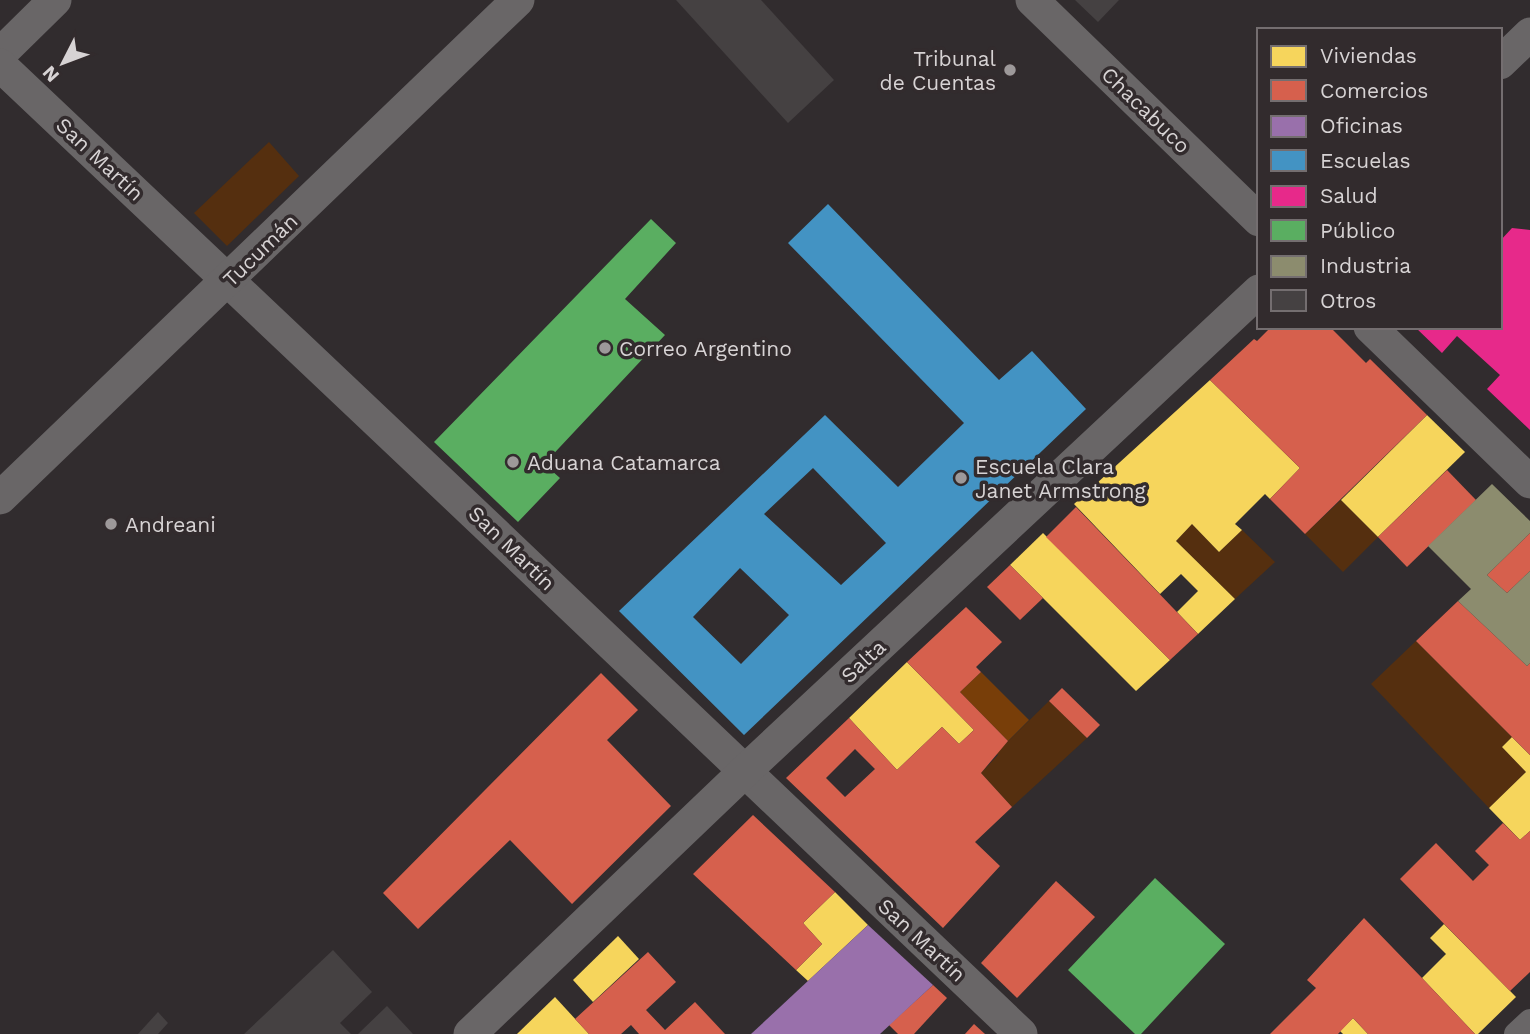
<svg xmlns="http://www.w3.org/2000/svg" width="1530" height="1034" viewBox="0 0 1530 1034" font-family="'Work Sans',sans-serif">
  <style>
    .green { fill: #552f0f }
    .forest { fill: #783e09 }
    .homes { fill: #f6d55c }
    .shops { fill: #d6604d; fill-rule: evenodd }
    .offices { fill: #9970ab }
    .schools { fill: #4393c3; fill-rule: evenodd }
    .health { fill: #e7298a }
    .public { fill: #5aae61 }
    .industry { fill: #8c8c6e }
    .building { fill: #454142 }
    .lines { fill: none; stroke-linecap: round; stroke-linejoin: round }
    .pedestrian { stroke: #696667; stroke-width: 24 }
    .minor { stroke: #696667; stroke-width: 33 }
    .poi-dot { fill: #9d999a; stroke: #322b2d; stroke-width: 2.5 }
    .labels { text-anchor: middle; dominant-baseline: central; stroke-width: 7; stroke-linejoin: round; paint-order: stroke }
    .poi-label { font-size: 21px; fill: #d7d3d4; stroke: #322b2d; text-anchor: start }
    .street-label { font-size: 21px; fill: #d7d3d4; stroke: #322b2d }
  </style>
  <rect width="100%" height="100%" fill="#312c2e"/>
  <g class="green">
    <polygon points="269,142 299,176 227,246 194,213"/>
    <polygon points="1341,500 1378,537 1343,572 1305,534"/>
    <polygon points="1192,524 1219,552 1242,530 1275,562 1235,599 1176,541"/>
    <polygon points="1416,641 1512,737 1502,747 1526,772 1489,808 1371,684"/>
    <polygon points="1049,701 1087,738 1012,807 981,773 998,755 996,753"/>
  </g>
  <polygon class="forest" points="981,672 1029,720 1008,741 960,692"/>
  <g class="homes">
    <polygon points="1210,380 1300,468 1270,499 1265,494 1235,524 1242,530 1219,552 1192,524 1176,541 1235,599 1198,634 1177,612 1198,591 1181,574 1160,594 1074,504"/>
    <polygon points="1427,415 1465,452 1378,537 1341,500"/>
    <polygon points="1043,533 1170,660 1136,691 1010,565"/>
    <polygon points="907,662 974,730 959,744 942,727 897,770 849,718"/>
    <polygon points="1512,737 1530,755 1530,831 1520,840 1489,808 1526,772 1502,747"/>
    <polygon points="835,892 868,925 808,981 796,970 822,944 803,923"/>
    <polygon points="1444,924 1516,997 1478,1034 1475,1034 1422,978 1446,954 1430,938"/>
    <polygon points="618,936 639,959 593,1002 573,980"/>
    <polygon points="555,997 589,1034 517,1034"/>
    <polygon points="1353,1018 1368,1034 1343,1034 1340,1031"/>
  </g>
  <g class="shops">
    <polygon points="1271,327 1330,327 1366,363 1370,359 1427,415 1305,534 1270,499 1300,468 1210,380 1254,339 1257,341"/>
    <polygon points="1447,470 1476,500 1407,567 1378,537"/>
    <polygon points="1076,507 1198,634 1170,660 1046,537"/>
    <polygon points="1530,533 1530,571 1507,593 1487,575"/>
    <polygon points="1010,565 1043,598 1020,620 987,587"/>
    <polygon points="1458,601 1527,666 1530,663 1530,755 1416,641"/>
    <path d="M966,607l36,35 -26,25 5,5 -21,20 48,49 -27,32 31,34 -37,35 25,24 -57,62 -157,-150 63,-60 48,52 45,-43 17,17 15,-14 -67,-68zM855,749l20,20 -30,28 -19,-19z"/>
    <polygon points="601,673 638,710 607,740 671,806 572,904 510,840 418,929 383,893"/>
    <polygon points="1062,688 1100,725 1087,738 1049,701"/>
    <polygon points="753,815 835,892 803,923 822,944 796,970 693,874"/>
    <polygon points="1503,823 1520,840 1530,831 1530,972 1510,991 1400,879 1436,843 1473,881 1489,865 1475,851"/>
    <polygon points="1056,881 1095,917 1017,998 981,963"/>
    <polygon points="1364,918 1422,978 1475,1034 1368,1034 1353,1018 1338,1034 1270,1034 1316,988 1307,980"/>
    <polygon points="648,952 676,982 646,1010 665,1030 695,1002 725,1034 639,1034 631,1025 621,1034 589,1034 575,1019"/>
    <polygon points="933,985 947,998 914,1034 898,1034 889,1025"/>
    <polygon points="974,1024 985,1034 965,1034"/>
  </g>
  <polygon class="offices" points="868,925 933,985 880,1034 751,1034"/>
  <path class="schools" d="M828,204l171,176 33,-29 54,58 -342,326 -125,-124 206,-196 73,72 66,-64 -176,-180zM813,468l73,75 -45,42 -77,-71zM740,568l49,47 -48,49 -48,-47z"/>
  <polygon class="health" points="1512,228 1530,230 1530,430 1487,389 1500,375 1457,336 1442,353 1415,327 1500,327 1500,241"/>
  <g class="public">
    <polygon points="651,219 676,243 625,299 665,335 544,464 560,478 518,522 434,442"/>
    <polygon points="1155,878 1225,944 1141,1034 1135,1034 1068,970"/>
  </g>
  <polygon class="industry" points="1492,484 1530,521 1530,533 1487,575 1507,593 1530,571 1530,663 1527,666 1458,601 1471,589 1428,546"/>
  <g class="building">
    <polygon points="676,0 761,0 834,80 788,123"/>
    <polygon points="1075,0 1119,0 1098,22"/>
    <polygon points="333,950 372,992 340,1023 351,1034 244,1034"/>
    <polygon points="387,1006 413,1034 358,1034"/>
    <polygon points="158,1012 168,1023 158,1034 138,1034"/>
  </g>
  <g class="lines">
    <polyline class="pedestrian" points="1516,1034 1530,1021"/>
    <g class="minor">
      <polyline points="1032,0 1259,220"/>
      <polyline points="0,54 55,0"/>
      <polyline points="1500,63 1530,34"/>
      <path d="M0,65c342,321 681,646 1021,969"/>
      <polyline points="1370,327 1530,482"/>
      <polyline points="0,498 518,0"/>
      <polyline points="470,1034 744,772 1259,291"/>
    </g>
  </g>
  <g class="poi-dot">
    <circle cx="1010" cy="70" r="7"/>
    <circle cx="605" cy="348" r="7"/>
    <circle cx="513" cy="462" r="7"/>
    <circle cx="961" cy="478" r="7"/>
    <circle cx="111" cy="524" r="7"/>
  </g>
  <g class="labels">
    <g class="poi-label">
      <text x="996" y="58" text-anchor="end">Tribunal<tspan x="996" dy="24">de Cuentas</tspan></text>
      <text x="619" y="348">Correo Argentino</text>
      <text x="527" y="462">Aduana Catamarca</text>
      <text x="975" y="466">Escuela Clara<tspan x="975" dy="24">Janet Armstrong</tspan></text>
      <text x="125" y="524">Andreani</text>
    </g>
    <g class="street-label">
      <text transform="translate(1146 110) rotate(44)">Chacabuco</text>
      <text transform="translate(100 159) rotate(43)">San Martín</text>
      <text transform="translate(260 250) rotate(-44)">Tucumán</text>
      <text transform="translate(512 548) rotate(44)">San Martín</text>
      <text transform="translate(863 661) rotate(-43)">Salta</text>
      <text transform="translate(922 940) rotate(43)">San Martín</text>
    </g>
  </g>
  <rect x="1257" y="28" width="245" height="301" fill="#322b2d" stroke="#746e70" stroke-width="2"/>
  <rect x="1271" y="46" width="35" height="21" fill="#f6d55c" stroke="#746e70" stroke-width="2"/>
  <text x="1320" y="63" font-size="21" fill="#d7d3d4">Viviendas</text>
  <rect x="1271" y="80" width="35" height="21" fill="#d6604d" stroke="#746e70" stroke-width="2"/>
  <text x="1320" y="98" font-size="21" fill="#d7d3d4">Comercios</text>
  <rect x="1271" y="116" width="35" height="21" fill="#9970ab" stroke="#746e70" stroke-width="2"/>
  <text x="1320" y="133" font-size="21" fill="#d7d3d4">Oficinas</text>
  <rect x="1271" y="150" width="35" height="21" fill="#4393c3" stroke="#746e70" stroke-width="2"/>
  <text x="1320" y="168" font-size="21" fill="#d7d3d4">Escuelas</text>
  <rect x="1271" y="186" width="35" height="21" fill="#e7298a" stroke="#746e70" stroke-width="2"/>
  <text x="1320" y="203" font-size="21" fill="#d7d3d4">Salud</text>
  <rect x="1271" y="220" width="35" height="21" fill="#5aae61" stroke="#746e70" stroke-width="2"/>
  <text x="1320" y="238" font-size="21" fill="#d7d3d4">Público</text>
  <rect x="1271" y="256" width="35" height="21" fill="#8c8c6e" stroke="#746e70" stroke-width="2"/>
  <text x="1320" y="273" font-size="21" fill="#d7d3d4">Industria</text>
  <rect x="1271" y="290" width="35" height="21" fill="#454142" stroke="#746e70" stroke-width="2"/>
  <text x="1320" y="308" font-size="21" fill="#d7d3d4">Otros</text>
  <g transform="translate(63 63) rotate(228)" stroke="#322b2d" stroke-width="5" paint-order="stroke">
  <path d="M0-5L12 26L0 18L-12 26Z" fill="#d7d3d4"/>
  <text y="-10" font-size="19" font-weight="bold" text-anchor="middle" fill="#d7d3d4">N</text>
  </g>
</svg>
